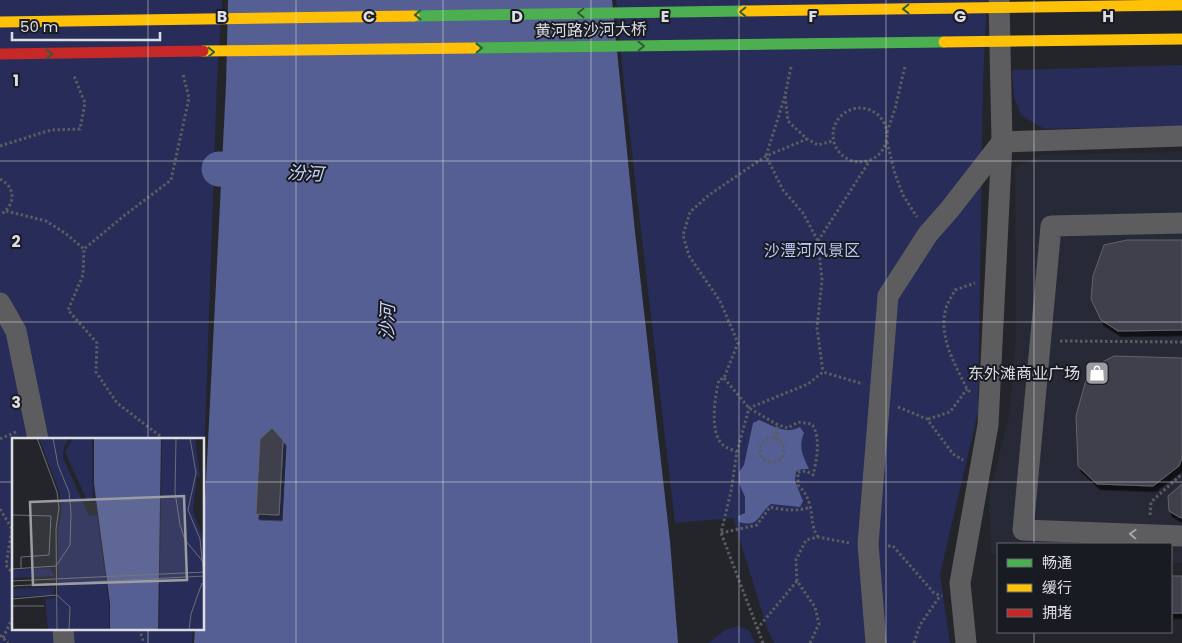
<svg xmlns="http://www.w3.org/2000/svg" width="1182" height="643" viewBox="0 0 1182 643" font-family="Poppins,'Noto Sans SC',sans-serif">
  <style>
    .built { fill: #272a36 }
    .green { fill: #272c58 }
    .water { fill: #555f94 }
    .lines { fill: none; stroke-linecap: round; stroke-linejoin: round }
    .river { stroke: #555f94; stroke-width: 35 }
    .building { fill: #3f414e; stroke: #626367; filter: url(#shadow) }
    .path { stroke: #5b5c60; stroke-width: 3; stroke-dasharray: 2.5 2.5; stroke-linecap: butt }
    .street { stroke: #5d5d60; stroke-width: 21 }
    .fast { stroke: #4caf50; stroke-width: 11 }
    .slow { stroke: #ffc107; stroke-width: 11 }
    .jam { stroke: #c62828; stroke-width: 11 }
    .oneway { stroke: #305e37 }
    .oneway2 { stroke: #a3a4a9 }
    .grid { fill: none; stroke: #dddee4; stroke-width: 1; stroke-opacity: 0.55 }
    .labels { text-anchor: middle; dominant-baseline: central; stroke-width: 4; stroke-linejoin: round; paint-order: stroke }
    .street-label { font-size: 16px; fill: #dddee4; stroke: #191b22 }
    .park-label { font-size: 16px; fill: #bbc6f9; stroke: #191b22 }
    .poi-label { font-size: 16px; fill: #dddee4; stroke: #191b22; text-anchor: end }
    .water-label { font-size: 18px; font-style: italic; fill: #ccd4f7; stroke: #191b22 }
    .inset-road { fill: none; stroke: #6e6f74; stroke-width: 1 }
    .view { fill: #9c9da3; fill-opacity: 0.15; stroke: #9c9da3; stroke-width: 2.5 }
    .inset-edge { fill: none; stroke: #dddee4; stroke-width: 2.5 }
    .grid-label { font-size: 16px; text-anchor: middle; font-weight: bold; fill: #dddee4; stroke: #191b22; stroke-width: 4; stroke-linejoin: round; paint-order: stroke }
  </style>
  <defs>
    <filter id="shadow"><feDropShadow dx="3" dy="5.5" stdDeviation="0" flood-color="#0009"/></filter>
  </defs>
  <rect width="100%" height="100%" fill="#24252a"/>
  <polygon class="built" points="1182,152 1182,563 1171,563 1171,544 998,544 998,554 991,554 989,494 1010,411 1016,335 1015,168 1041,155"/>
  <g class="green">
    <polygon points="0,0 222,0 217,80 204,462 204,439 14,439 14,629 193,629 192,643 0,643"/>
    <polygon points="616,0 987,0 983,80 978,412 940,574 950,643 774,643 767,628 733,518 675,523 624,84"/>
    <polygon points="1182,65 1182,126 1044,129 1021,115 1014,97 1012,70"/>
    <polygon points="738,626 749,630 755,643 708,643 725,630"/>
  </g>
  <g class="water">
    <polygon points="228,0 612,0 635,232 670,541 678,643 194,643 195,629 204,629 204,521 226,85"/>
    <path d="M759,420c13,5 27,15 41,7l4,6c-6,14 -1,23 5,36h-6l-7,2 -1,10 8,20 -3,6 -29,-3c-14,11 -11,24 -32,18l-1,-6 7,-3v-16l-6,-14v-11l5,-7 9,-42z"/>
  </g>
  <g class="lines">
    <polyline class="river" points="219,169 270,172"/>
  </g>
  <g class="building">
    <polygon points="1127,240 1182,240 1182,330 1118,331 1101,320 1091,299 1093,276 1104,245"/>
    <polygon points="1114,356 1182,358 1182,458 1179,466 1153,486 1097,484 1078,466 1076,416 1089,369"/>
    <polygon points="272,428 283,440 279,515 256,514 260,439"/>
    <polygon points="1182,484 1182,518 1179,517 1169,511 1168,496"/>
    <rect x="1171" y="576" width="11" height="37"/>
  </g>
  <g class="lines">
    <g class="path">
      <polyline points="791,67 785,96 788,121 807,139 818,145 833,141"/>
      <polyline points="785,96 766,156 783,190 803,213 818,241 822,280 817,328 823,372"/>
      <circle cx="860" cy="135" r="27"/>
      <polyline points="887,132 895,109 905,66"/>
      <polyline points="887,142 895,174 903,195 917,217"/>
      <polyline points="0,146 51,130 80,129 85,103 74,76"/>
      <path d="M0,179c17,9 15,27 0,36"/>
      <polyline points="6,211 46,221 65,233 84,249"/>
      <polyline points="818,241 869,162"/>
      <polyline points="1060,341 1182,342"/>
      <path d="M724,378l25,30 29,17 10,3 10,-6 14,2c9,14 5,35 1,51l-7,-4 -8,1v13c6,6 10,12 12,21 3,12 1,20 8,31"/>
      <path d="M970,392l-3,-3c-12,-25 -29,-52 -21,-81 2,-6 6,-12 9,-18l20,-7"/>
      <polyline points="898,407 927,419 953,454 963,460"/>
      <polyline points="928,419 950,412 967,389"/>
      <circle cx="772" cy="450" r="12"/>
      <polyline points="0,439 18,431"/>
      <polyline points="164,439 117,403 96,372 97,343 68,310 83,275 84,249 125,215 171,180 189,98 183,74"/>
      <polyline points="775,439 778,425"/>
      <polyline points="737,452 749,408 808,384 823,372 863,384"/>
      <polyline points="0,509 12,529 6,565 14,575"/>
      <polyline points="1150,515 1151,502 1182,474"/>
      <path d="M721,533l36,-8 13,-18c13,3 28,5 40,0"/>
      <polyline points="888,546 893,546 934,593 942,596"/>
      <polyline points="139,629 144,643"/>
      <polyline points="757,629 797,581"/>
      <polyline points="0,635 8,643"/>
      <polyline points="3,638 14,615"/>
      <path d="M763,643l-42,-110 10,-42 6,-39c-4,-2 -11,-4 -14,-7 -14,-12 -8,-49 -4,-65l5,-2 14,-35 -18,-42 -31,-45 -6,-21 7,-23 19,-17 57,-39 41,-17"/>
      <polyline points="810,643 819,624 815,607 797,581 796,560 806,540 818,537 849,543"/>
      <polyline points="914,643 920,625 940,596"/>
    </g>
    <g class="street">
      <polyline points="1002,142 1182,136"/>
      <polyline points="1182,223 1051,226 1023,530 1182,536"/>
      <polyline points="0,303 16,331 38,439"/>
      <polyline points="63,629 64,643"/>
      <polyline points="876,643 868,544 888,296 928,234 950,209 1002,142"/>
      <polyline points="966,643 960,583 988,425 1002,142 999,0"/>
    </g>
    <g class="fast">
      <polyline points="414,16 743,11"/>
      <polyline points="474,48 944,42"/>
    </g>
    <g class="slow">
      <polyline points="743,11 1182,5"/>
      <polyline points="0,22 414,16"/>
      <polyline points="944,42 1182,39"/>
      <polyline points="203,51 474,48"/>
    </g>
    <polyline class="jam" points="0,54 203,51"/>
  </g>
  <defs><path id="oneway-chevron" d="M-2-3.5L2.5 0L-2 3.5" fill="none" stroke-width="1.6" stroke-linecap="round" stroke-linejoin="round" transform="scale(1.25)"/></defs>
  <g class="oneway">
    <use href="#oneway-chevron" transform="translate(906 9) rotate(179)"/>
    <use href="#oneway-chevron" transform="translate(743 12) rotate(179)"/>
    <use href="#oneway-chevron" transform="translate(581 13) rotate(179)"/>
    <use href="#oneway-chevron" transform="translate(418 15) rotate(179)"/>
    <use href="#oneway-chevron" transform="translate(641 46) rotate(-1)"/>
    <use href="#oneway-chevron" transform="translate(479 48) rotate(-1)"/>
    <use href="#oneway-chevron" transform="translate(211 52) rotate(-1)"/>
    <use href="#oneway-chevron" transform="translate(49 54) rotate(-1)"/>
  </g>
  <use class="oneway2" href="#oneway-chevron" transform="translate(1133 534) rotate(-178)"/>
  <path class="grid" d="M148,0v439M296,0v643M443,0v643M591,0v643M739,0v643M886,0v643M1034,0v544M0,161h1182M0,322h1182M0,482h14M204,482h978M148,629v14M1034,632v11"/>
  <defs>
    <g id="shop-square" transform="scale(1.25)"><rect x="-9" y="-9" width="18" height="18" rx="4" fill="#9c9da3" stroke="#191b22"/><path d="M-5-2.5h2.3a2.7 3.5 0 0 1 5.4 0H5L5.5 6h-11ZM-1.5-2.5h3a1.5 2.3 0 0 0-3 0Z" fill="#fff"/></g>
  </defs>
  <g fill-rule="evenodd">
    <use href="#shop-square" x="1097" y="373"/>
  </g>
  <g class="labels">
    <g class="street-label">
      <text transform="translate(591 30) rotate(-1)">黄河路沙河大桥</text>
    </g>
    <g class="park-label">
      <text x="812" y="250">沙澧河风景区</text>
    </g>
    <g class="poi-label">
      <text x="1080" y="373">东外滩商业广场</text>
    </g>
    <g class="water-label">
      <text transform="translate(305 173) rotate(3)">汾河</text>
      <text transform="translate(387 322) rotate(-88)">沙河</text>
    </g>
  </g>
  <g transform="translate(12 438)">
    <rect width="192" height="192" fill="#24252a"/>
    <path d="M27,0h31l-6,8 -1,12 26,58 8,-1 12,89v26h-61l-3,-31 9,-1 4,-5v-62l4,-22 -3,-18zM80,0l1,59 -5,5 -23,-50 8,-14zM150,0h33l5,39h-3l-4,34 11,29v90h-45zM38,130l5,8 -43,2v-8zM44,149l-3,8 -41,2v-8z" fill="#272c58"/>
    <path d="M82,0h67l-3,192h-48v-27l-16,-119z" fill="#555f94"/>
    <path class="inset-road" d="M25,0l20,54 2,16 -3,21 1,101M41,0l5,27 11,27 2,21 -1,32 -14,21M164,0l-1,54 5,33 5,15 20,24M178,0l6,35 -8,37 12,29 5,50M0,77l39,1 -2,39 -28,2v11M0,131l44,-3M0,143l193,-9M0,148l193,-10M0,161l45,-4 13,12 -1,23M0,168h32M177,192l2,-16 11,-31"/>
    <path class="view" d="M172,58l3,84 -154,5 -3,-83z"/>
    <rect width="192" height="192" class="inset-edge"/>
  </g>
  <g class="grid-label">
    <text x="222" y="22">B</text>
    <text x="369" y="22">C</text>
    <text x="517" y="22">D</text>
    <text x="665" y="22">E</text>
    <text x="813" y="22">F</text>
    <text x="960" y="22">G</text>
    <text x="1108" y="22">H</text>
    <text x="16" y="86">1</text>
    <text x="16" y="247">2</text>
    <text x="16" y="408">3</text>
  </g>
  <rect x="997" y="543" width="175" height="90" fill="#191b22" stroke="#676970"/>
  <rect x="1007" y="559" width="25" height="8" fill="#4caf50" stroke="#676970"/>
  <text x="1042" y="568" font-size="15" fill="#dddee4">畅通</text>
  <rect x="1007" y="584" width="25" height="8" fill="#ffc107" stroke="#676970"/>
  <text x="1042" y="593" font-size="15" fill="#dddee4">缓行</text>
  <rect x="1007" y="609" width="25" height="8" fill="#c62828" stroke="#676970"/>
  <text x="1042" y="618" font-size="15" fill="#dddee4">拥堵</text>
  <path d="M12 32v8h148v-8" fill="none" stroke="#dddee4" stroke-width="2.5"/>
  <text x="20" y="32" font-size="15" fill="#dddee4" stroke="#191b22" stroke-width="4" paint-order="stroke">50 m</text>
</svg>
